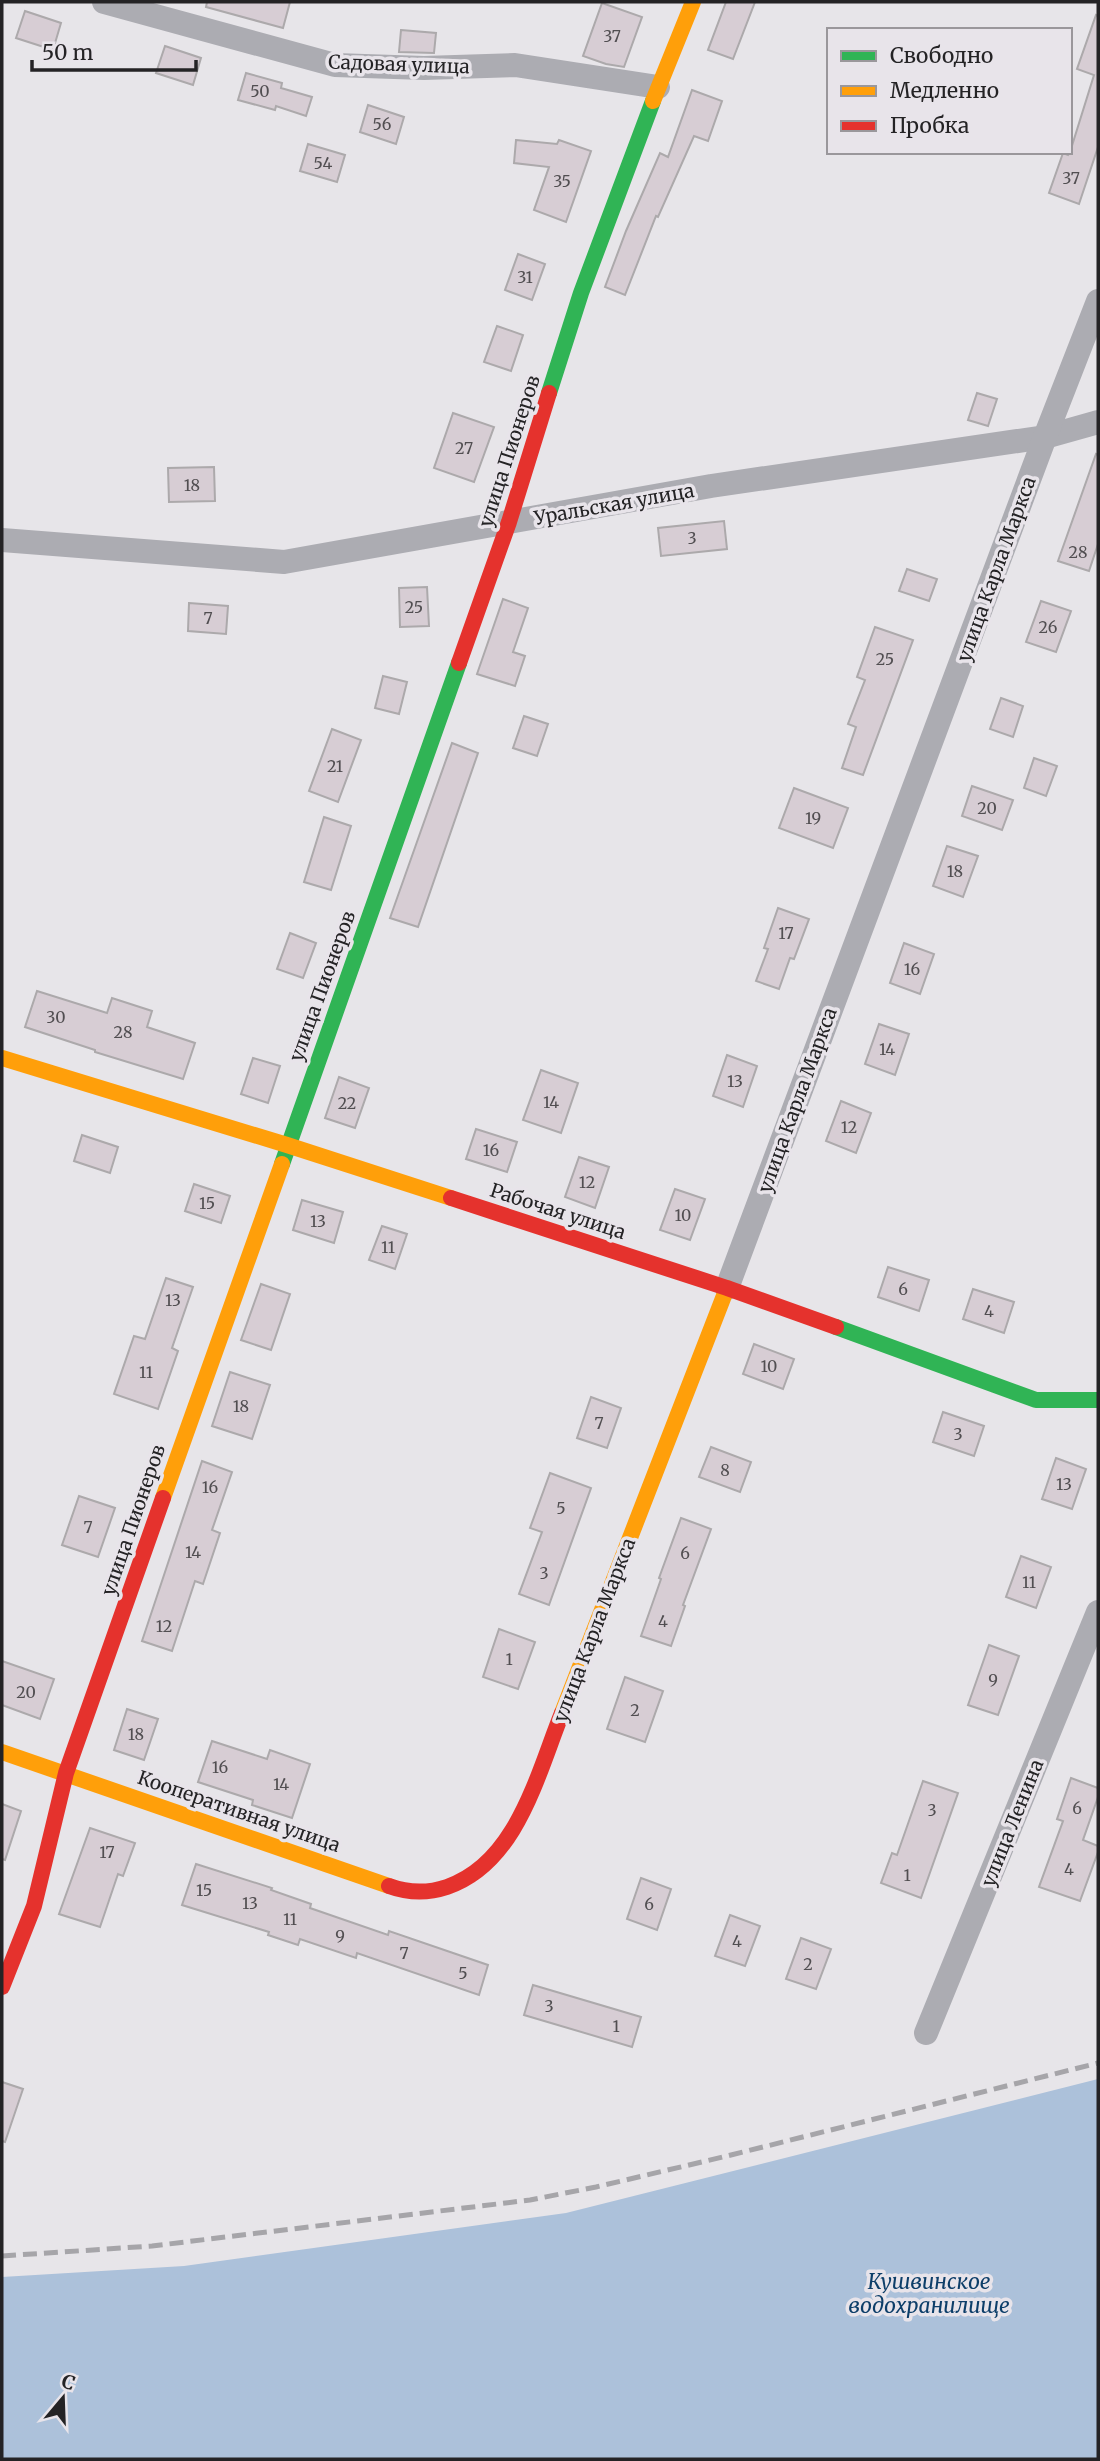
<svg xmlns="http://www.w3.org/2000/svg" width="1100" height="2461" viewBox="0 0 1100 2461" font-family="Merriweather,serif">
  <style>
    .water { fill: #acc1da }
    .building { fill: #d7cdd4; stroke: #aca9ab; stroke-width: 2 }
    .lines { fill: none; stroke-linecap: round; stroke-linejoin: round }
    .street { stroke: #acacb2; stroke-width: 24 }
    .fast { stroke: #30b455; stroke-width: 16 }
    .slow { stroke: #ff9f0a; stroke-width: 16 }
    .jam { stroke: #e5322d; stroke-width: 16 }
    .rail { stroke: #a6a5a9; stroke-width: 5; stroke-dasharray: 14 7; stroke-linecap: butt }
    .labels { text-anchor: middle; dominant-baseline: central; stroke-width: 7; stroke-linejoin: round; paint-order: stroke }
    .number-label { font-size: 16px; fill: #514e51 }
    .street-label { font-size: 19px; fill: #242325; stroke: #e8e4ea }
    .water-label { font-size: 21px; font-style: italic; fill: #0d3e69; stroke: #e8e4ea }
  </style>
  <rect width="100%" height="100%" fill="#e7e5e9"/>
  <polygon class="water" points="1098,2079 1098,2459 2,2459 2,2277 184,2266 566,2213"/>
  <g class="building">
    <polygon points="207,2 290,2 283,28 206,7"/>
    <polygon points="726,2 755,2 733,59 708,50"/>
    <polygon points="602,3 642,17 624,67 606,64 583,56"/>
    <polygon points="25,11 61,23 53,50 16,38"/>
    <polygon points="1096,15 1098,16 1098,147 1079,204 1049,193 1063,153 1068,155 1070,152 1094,75 1077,69"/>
    <polygon points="401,30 436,33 434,53 399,52"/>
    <polygon points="165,46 201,58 193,85 156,73"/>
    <polygon points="246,73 282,83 281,88 312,97 306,116 276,106 275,110 238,100"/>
    <polygon points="692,90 722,101 708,141 694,136 658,217 656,216 625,295 605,287 626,231 660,153 668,157"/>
    <polygon points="368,105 404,117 396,144 360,132"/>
    <polygon points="516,140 557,144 559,140 591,151 566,222 534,210 549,167 514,163"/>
    <polygon points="308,144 345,155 337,182 300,171"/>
    <polygon points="518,254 545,264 532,300 505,290"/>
    <polygon points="497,326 523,335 511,371 484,362"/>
    <polygon points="977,393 997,399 988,426 968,420"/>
    <polygon points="453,413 494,427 474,482 434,468"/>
    <polygon points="1096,454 1098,455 1098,544 1089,571 1058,561"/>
    <polygon points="214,467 215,501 169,502 168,468"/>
    <polygon points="724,521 727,549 661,556 658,528"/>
    <polygon points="907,569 937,579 929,601 899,591"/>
    <polygon points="427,587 429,626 400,627 399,588"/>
    <polygon points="503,599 528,608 513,652 525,656 515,686 477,674"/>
    <polygon points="1041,601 1071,611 1056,652 1026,642"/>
    <polygon points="189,603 228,606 226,634 188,631"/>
    <polygon points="875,627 913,640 863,775 842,768 856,727 848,724 865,680 857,677"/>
    <polygon points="383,676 407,682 399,714 375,708"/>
    <polygon points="1001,698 1023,706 1013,737 990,729"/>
    <polygon points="524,716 548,724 537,756 513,748"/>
    <polygon points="332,729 361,740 338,802 309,791"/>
    <polygon points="452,743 478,753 418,927 390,918"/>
    <polygon points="1034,758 1057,766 1046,796 1024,788"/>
    <polygon points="972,786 1013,800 1002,830 962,816"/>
    <polygon points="794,788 848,808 833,848 779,828"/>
    <polygon points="324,817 351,826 331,890 304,882"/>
    <polygon points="947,846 978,856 963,897 933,886"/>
    <polygon points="778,908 809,919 794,959 790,958 779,989 756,981 768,949 764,948"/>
    <polygon points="290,933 316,943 303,978 277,969"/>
    <polygon points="904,943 934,954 920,994 890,983"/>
    <polygon points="37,991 107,1013 112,998 152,1011 147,1027 195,1043 183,1079 95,1052 95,1050 25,1027"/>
    <polygon points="879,1024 909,1034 895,1075 865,1064"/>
    <polygon points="727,1055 757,1066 743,1107 713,1096"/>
    <polygon points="253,1058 280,1066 268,1103 241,1094"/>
    <polygon points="541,1070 578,1083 561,1133 523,1120"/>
    <polygon points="339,1077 369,1088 355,1128 325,1118"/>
    <polygon points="841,1101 871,1113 856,1153 826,1141"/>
    <polygon points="476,1129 517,1142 507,1172 466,1159"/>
    <polygon points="82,1135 118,1147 110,1173 74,1161"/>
    <polygon points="579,1157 609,1167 595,1208 565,1197"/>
    <polygon points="194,1184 230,1196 221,1223 185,1211"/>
    <polygon points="675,1189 705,1199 690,1240 660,1230"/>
    <polygon points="302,1200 343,1212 334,1243 293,1230"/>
    <polygon points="382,1226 407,1234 395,1269 369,1260"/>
    <polygon points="888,1267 929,1280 919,1311 878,1297"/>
    <polygon points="166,1278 193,1287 172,1348 178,1351 158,1409 114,1394 134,1336 145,1339"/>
    <polygon points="261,1284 290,1294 271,1350 241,1340"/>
    <polygon points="973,1289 1014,1302 1004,1333 963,1319"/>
    <polygon points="754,1344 794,1359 783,1389 743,1374"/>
    <polygon points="230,1372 270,1385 252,1439 212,1426"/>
    <polygon points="591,1397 621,1408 607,1448 577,1438"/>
    <polygon points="943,1412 984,1426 974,1456 933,1442"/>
    <polygon points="711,1447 751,1462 740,1492 699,1477"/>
    <polygon points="1056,1458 1086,1469 1072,1509 1042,1499"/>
    <polygon points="202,1461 232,1472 212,1530 220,1533 203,1584 195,1581 172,1651 142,1641"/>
    <polygon points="550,1473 591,1488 549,1605 519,1594 542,1532 530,1528"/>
    <polygon points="79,1496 115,1508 98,1557 62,1545"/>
    <polygon points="681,1518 711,1529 683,1605 685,1606 671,1646 641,1636 661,1579 659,1578"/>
    <polygon points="1021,1556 1051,1567 1036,1608 1006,1597"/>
    <polygon points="499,1629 535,1642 518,1689 483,1677"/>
    <polygon points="989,1645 1019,1656 998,1715 968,1705"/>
    <polygon points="2,1661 54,1679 40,1719 2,1705"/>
    <polygon points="625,1677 663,1691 645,1742 607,1729"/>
    <polygon points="127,1709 158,1719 144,1760 114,1750"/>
    <polygon points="212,1741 267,1759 270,1750 310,1764 292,1818 252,1805 253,1800 198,1782"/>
    <polygon points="1071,1778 1098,1788 1098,1797 1083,1840 1098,1846 1098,1852 1080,1901 1039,1887 1063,1821 1057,1819"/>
    <polygon points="923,1781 958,1793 921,1898 881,1883 892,1853 897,1855"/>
    <polygon points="2,1804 21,1811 5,1860 2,1859"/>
    <polygon points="90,1828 135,1843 123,1876 118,1874 100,1927 59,1914"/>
    <polygon points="196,1864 272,1888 271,1890 311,1904 310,1908 388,1935 389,1931 488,1965 479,1995 357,1953 356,1958 300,1939 298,1945 268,1935 269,1932 182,1905"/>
    <polygon points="641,1878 671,1889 657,1930 627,1919"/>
    <polygon points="730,1915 760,1926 745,1966 715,1956"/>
    <polygon points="801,1938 831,1949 816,1989 786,1979"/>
    <polygon points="533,1985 641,2017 632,2047 524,2015"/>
    <polygon points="2,2082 23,2089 5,2142 2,2141"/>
  </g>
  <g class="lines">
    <g class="street">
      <polyline points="104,2 335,65 424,68 515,65 658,87"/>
      <polyline points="2,540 284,562 711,486 1045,437 1098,422"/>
      <polyline points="727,1288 1045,437 1098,301"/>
      <polyline points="926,2033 1098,1612"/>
    </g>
    <g class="fast">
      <polyline points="549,393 581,293 653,101"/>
      <polyline points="282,1164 459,663"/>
      <polyline points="836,1327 1036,1400 1098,1400"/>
    </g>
    <g class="slow">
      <polyline points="653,101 693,2"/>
      <polyline points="2,1058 287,1145 451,1198"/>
      <polyline points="163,1498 282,1164"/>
      <polyline points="562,1713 727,1288"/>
      <polyline points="2,1752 389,1886"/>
    </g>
    <g class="jam">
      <polyline points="459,663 509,522 549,393"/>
      <polyline points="451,1198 727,1288 836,1327"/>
      <path d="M389,1886c19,7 40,7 58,1 70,-24 90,-112 115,-174"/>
      <polyline points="2,1987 34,1906 66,1773 163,1498"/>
    </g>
    <polyline class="rail" points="2,2256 152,2246 530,2200 596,2187 727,2156 1098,2063"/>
  </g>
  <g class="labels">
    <g class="number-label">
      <text x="612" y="36">37</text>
      <text x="260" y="91">50</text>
      <text x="382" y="124">56</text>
      <text x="323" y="163">54</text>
      <text x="1071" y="178">37</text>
      <text x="562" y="181">35</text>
      <text x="525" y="277">31</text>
      <text x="464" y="448">27</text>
      <text x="192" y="485">18</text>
      <text x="692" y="538">3</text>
      <text x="1078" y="552">28</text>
      <text x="414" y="607">25</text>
      <text x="208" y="618">7</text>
      <text x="1048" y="627">26</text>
      <text x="885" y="659">25</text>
      <text x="335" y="766">21</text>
      <text x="987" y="808">20</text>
      <text x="813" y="818">19</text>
      <text x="955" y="871">18</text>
      <text x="786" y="933">17</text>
      <text x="912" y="969">16</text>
      <text x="56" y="1017">30</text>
      <text x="123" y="1032">28</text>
      <text x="887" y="1049">14</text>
      <text x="735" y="1081">13</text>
      <text x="551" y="1102">14</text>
      <text x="347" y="1103">22</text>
      <text x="849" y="1127">12</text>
      <text x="491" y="1150">16</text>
      <text x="587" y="1182">12</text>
      <text x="207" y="1203">15</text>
      <text x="683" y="1215">10</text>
      <text x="318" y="1221">13</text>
      <text x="388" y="1247">11</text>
      <text x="903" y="1289">6</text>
      <text x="173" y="1300">13</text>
      <text x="989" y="1311">4</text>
      <text x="769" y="1366">10</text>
      <text x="146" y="1372">11</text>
      <text x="241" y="1406">18</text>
      <text x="599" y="1423">7</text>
      <text x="958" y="1434">3</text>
      <text x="725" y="1470">8</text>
      <text x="1064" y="1484">13</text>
      <text x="210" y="1487">16</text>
      <text x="561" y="1508">5</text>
      <text x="88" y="1527">7</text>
      <text x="193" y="1552">14</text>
      <text x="685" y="1553">6</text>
      <text x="544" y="1573">3</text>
      <text x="1029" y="1582">11</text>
      <text x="663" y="1621">4</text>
      <text x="164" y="1626">12</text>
      <text x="509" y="1659">1</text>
      <text x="993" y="1680">9</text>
      <text x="26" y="1692">20</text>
      <text x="635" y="1710">2</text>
      <text x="136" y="1734">18</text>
      <text x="220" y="1767">16</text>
      <text x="281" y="1784">14</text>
      <text x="1077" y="1808">6</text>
      <text x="932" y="1810">3</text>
      <text x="107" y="1852">17</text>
      <text x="1069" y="1869">4</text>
      <text x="907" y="1875">1</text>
      <text x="204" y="1890">15</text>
      <text x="250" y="1903">13</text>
      <text x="649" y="1904">6</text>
      <text x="290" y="1919">11</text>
      <text x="340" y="1936">9</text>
      <text x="737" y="1941">4</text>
      <text x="404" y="1953">7</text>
      <text x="808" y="1964">2</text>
      <text x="463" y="1973">5</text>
      <text x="549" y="2006">3</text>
      <text x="616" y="2026">1</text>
    </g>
    <g class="street-label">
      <text transform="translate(399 64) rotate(2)">Садовая улица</text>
      <text transform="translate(509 451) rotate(-72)">улица Пионеров</text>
      <text transform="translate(614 504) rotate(-10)">Уральская улица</text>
      <text transform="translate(996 569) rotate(-70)">улица Карла Маркса</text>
      <text transform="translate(322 986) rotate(-70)">улица Пионеров</text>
      <text transform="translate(797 1100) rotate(-70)">улица Карла Маркса</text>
      <text transform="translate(558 1211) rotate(18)">Рабочая улица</text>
      <text transform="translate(133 1520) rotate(-71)">улица Пионеров</text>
      <text transform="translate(594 1630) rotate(-69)">улица Карла Маркса</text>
      <text transform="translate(239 1811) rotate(19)">Кооперативная улица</text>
      <text transform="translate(1012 1823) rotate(-68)">улица Ленина</text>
    </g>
    <g class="water-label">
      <text x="929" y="2281">Кушвинское<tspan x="929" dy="24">водохранилище</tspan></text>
    </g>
  </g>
  <rect width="1100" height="2461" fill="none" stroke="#242325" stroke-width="7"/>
  <rect x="827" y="28" width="245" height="126" fill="#e8e4ea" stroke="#9a979b" stroke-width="2"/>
  <rect x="841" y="51" width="35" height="10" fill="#30b455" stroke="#9a979b" stroke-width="2"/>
  <text x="890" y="63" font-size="21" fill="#242325">Свободно</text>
  <rect x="841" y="86" width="35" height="10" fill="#ff9f0a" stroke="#9a979b" stroke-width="2"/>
  <text x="890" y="98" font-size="21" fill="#242325">Медленно</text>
  <rect x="841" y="121" width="35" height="10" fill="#e5322d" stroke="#9a979b" stroke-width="2"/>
  <text x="890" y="133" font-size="21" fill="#242325">Пробка</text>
  <g transform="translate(63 2398) rotate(19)" stroke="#e8e4ea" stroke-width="5" paint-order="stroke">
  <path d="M0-5L12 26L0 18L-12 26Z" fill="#242325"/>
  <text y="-10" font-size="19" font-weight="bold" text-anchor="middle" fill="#242325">С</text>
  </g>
  <path d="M32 60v10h164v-10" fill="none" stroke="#242325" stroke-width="3.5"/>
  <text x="42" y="60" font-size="21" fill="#242325" stroke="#e8e4ea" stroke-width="5" paint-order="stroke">50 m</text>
</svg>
